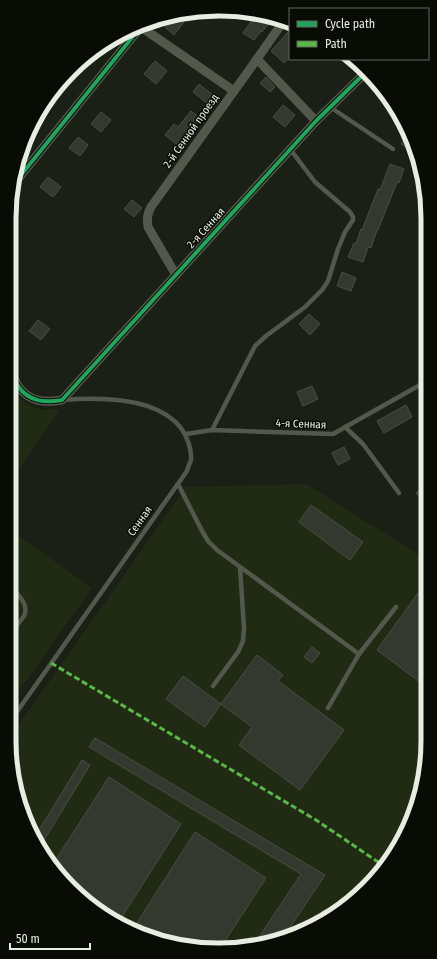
<svg xmlns="http://www.w3.org/2000/svg" width="437" height="959" viewBox="0 0 437 959" font-family="'Fira Sans Condensed',sans-serif">
  <style>
    .built { fill: #212b13 }
    .building { fill: #33392f; stroke: #494e44 }
    .lines { fill: none; stroke-linecap: round; stroke-linejoin: round }
    .service { stroke: #52594c; stroke-width: 4.5 }
    .minor { stroke: #52594c; stroke-width: 9 }
    .quiet { stroke: #58b947; stroke-width: 3; stroke-dasharray: 6 3; stroke-linecap: butt }
    .cycleway-casing { stroke: #090c05; stroke-width: 6 }
    .cycleway { stroke: #20a55d; stroke-width: 4 }
    .labels { text-anchor: middle; dominant-baseline: central; stroke-width: 3; stroke-linejoin: round; paint-order: stroke }
    .street-label { font-size: 11px; fill: #e7eee1; stroke: #090c05 }
    .rim { fill: none; stroke: #e7eee1; stroke-width: 5 }
  </style>
  <rect width="100%" height="100%" fill="#1b2016"/>
  <g class="built">
    <polygon points="9,385 12,391 27,405 42,410 60,409 9,484"/>
    <polygon points="306,484 427,560 428,741 412,820 376,878 323,922 246,948 178,946 114,922 61,878 20,808 9,739 186,487"/>
    <polygon points="9,529 92,588 9,705"/>
  </g>
  <g class="building">
    <polygon points="218,9 224,10 216,19 206,11"/>
    <polygon points="255,16 272,20 262,32 261,31 254,40 243,33"/>
    <polygon points="178,17 184,22 174,35 164,26 169,19"/>
    <polygon points="290,30 290,56 284,63 271,51"/>
    <polygon points="155,61 167,71 156,84 144,74"/>
    <polygon points="266,77 275,87 270,92 260,83"/>
    <polygon points="199,84 214,96 208,104 193,92"/>
    <polygon points="283,105 295,115 285,127 273,117"/>
    <polygon points="191,111 200,118 188,135 190,137 181,148 165,135 174,124 178,127"/>
    <polygon points="101,112 111,120 101,132 91,124"/>
    <polygon points="409,133 412,138 417,155 401,144"/>
    <polygon points="78,137 88,145 80,156 69,148"/>
    <polygon points="390,164 404,169 399,183 397,182 378,230 377,230 371,248 368,247 363,262 348,257 354,243 356,244 361,229 362,230 378,189 380,190"/>
    <polygon points="48,177 61,187 53,197 40,187"/>
    <polygon points="132,200 142,208 134,217 124,209"/>
    <polygon points="342,272 356,278 351,291 337,286"/>
    <polygon points="309,314 320,324 310,335 299,324"/>
    <polygon points="38,320 50,329 41,340 29,331"/>
    <polygon points="312,386 318,399 303,406 297,392"/>
    <polygon points="406,405 412,417 384,433 377,421"/>
    <polygon points="344,447 350,459 338,465 332,453"/>
    <polygon points="427,484 427,506 416,493"/>
    <polygon points="311,505 363,542 350,560 299,522"/>
    <polygon points="421,589 428,594 428,688 377,650"/>
    <polygon points="312,647 320,653 312,663 304,657"/>
    <polygon points="257,655 283,675 278,681 344,730 300,790 239,745 252,727 221,704"/>
    <polygon points="183,676 221,704 205,727 166,699"/>
    <polygon points="95,738 325,875 285,935 253,946 301,874 89,747"/>
    <polygon points="82,760 90,765 41,845 36,835"/>
    <polygon points="109,777 181,824 118,923 114,922 61,878 53,864"/>
    <polygon points="195,832 266,878 221,947 178,946 133,929"/>
    <polygon points="323,910 331,916 323,922 311,926"/>
  </g>
  <g class="lines">
    <g class="service">
      <polyline points="330,107 393,149"/>
      <polyline points="345,427 363,444 399,493"/>
      <polyline points="212,430 255,346 266,336 305,307 322,290 328,281 338,249 345,232 353,220 353,217 350,212 315,182 290,149"/>
      <polyline points="186,434 212,430 333,434 427,381"/>
      <polyline points="178,484 201,529 208,541 217,550 359,654 328,708"/>
      <path d="M9,636l15,-20c6,-12 -8,-23 -15,-31"/>
      <polyline points="359,654 396,607"/>
      <polyline points="213,686 238,652 243,641 244,628 240,567"/>
      <path d="M9,723l178,-252c1,-4 3,-8 4,-11 1,-10 -4,-24 -10,-32 -24,-31 -81,-31 -118,-28"/>
    </g>
    <g class="minor">
      <polyline points="283,22 257,59 316,121"/>
      <polyline points="141,27 234,91"/>
      <polyline points="17,180 143,24"/>
      <path d="M176,275l-28,-48c-1,-8 -1,-13 3,-20l106,-148"/>
      <path d="M9,370c4,5 6,11 9,16 11,16 27,17 44,14l254,-279 50,-49"/>
    </g>
    <polyline class="quiet" points="51,663 316,820 384,866"/>
    <g class="cycleway-casing">
      <g id="cycleway">
        <polyline points="17,180 143,24"/>
        <path d="M9,370c4,5 6,11 9,16 11,16 27,17 44,14l254,-279 50,-49"/>
      </g>
    </g>
    <use href="#cycleway" class="cycleway"/>
  </g>
  <g class="labels">
    <g class="street-label">
      <text transform="translate(191 131) rotate(-55)">2-й Сенной проезд</text>
      <text transform="translate(206 228) rotate(-48)">2-я Сенная</text>
      <text transform="translate(301 424) rotate(2)">4-я Сенная</text>
      <text transform="translate(140 521) rotate(-55)">Сенная</text>
    </g>
  </g>
  <path d="M0 0H437V959H0ZM218 16H219A202 202 0 0 1 421 218V741A202 202 0 0 1 219 943H218A202 202 0 0 1 16 741V218A202 202 0 0 1 218 16Z" fill="#090c05" fill-rule="evenodd"/>
  <path class="rim" d="M218 16H219A202 202 0 0 1 421 218V741A202 202 0 0 1 219 943H218A202 202 0 0 1 16 741V218A202 202 0 0 1 218 16Z"/>
  <rect x="289" y="8" width="140" height="52" fill="#090c05" stroke="#62665d"/>
  <rect x="297" y="21" width="20" height="6" fill="#20a55d" stroke="#62665d"/>
  <text x="325" y="28" font-size="12" fill="#e7eee1">Cycle path</text>
  <rect x="297" y="41" width="20" height="6" fill="#58b947" stroke="#62665d"/>
  <text x="325" y="48" font-size="12" fill="#e7eee1">Path</text>
  <path d="M10 943v6h80v-6" fill="none" stroke="#e7eee1" stroke-width="2"/>
  <text x="16" y="943" font-size="12" fill="#e7eee1" stroke="#090c05" stroke-width="3" paint-order="stroke">50 m</text>
</svg>
